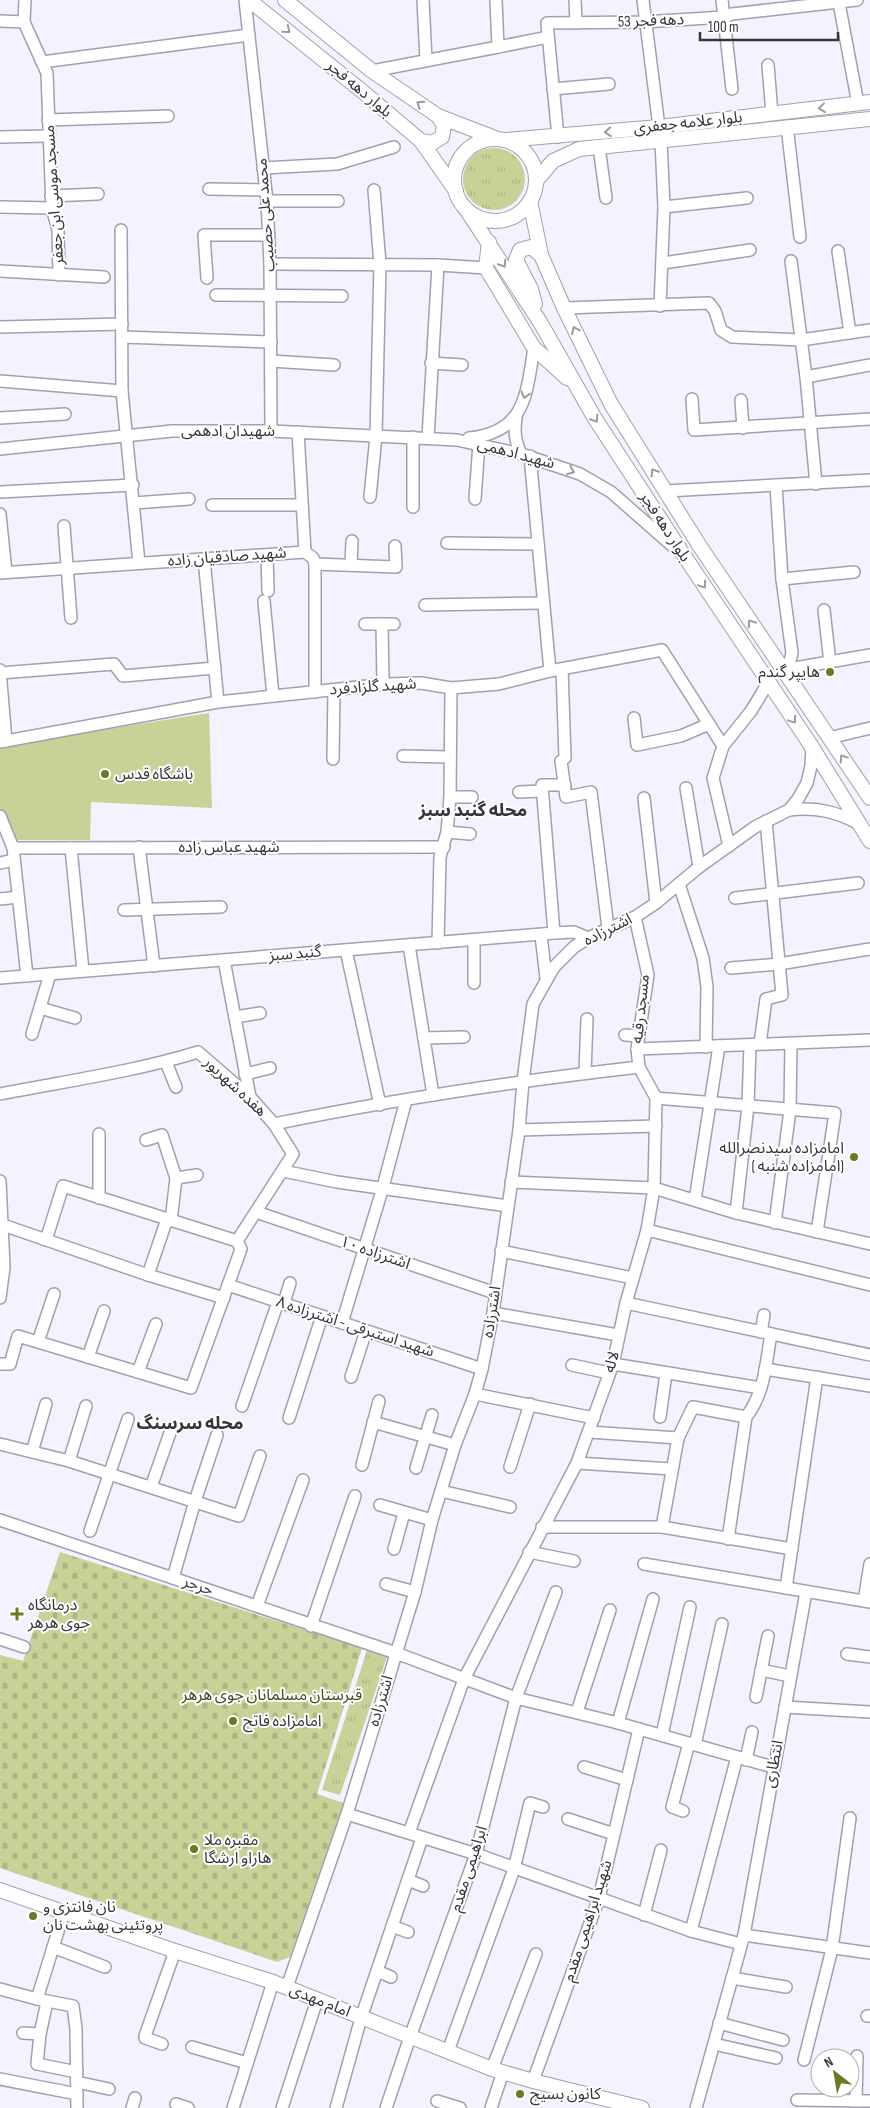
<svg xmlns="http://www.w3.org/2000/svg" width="870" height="2108" viewBox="0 0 870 2108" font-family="'Sofia Sans Condensed','Noto Sans Arabic',sans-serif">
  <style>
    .grass { fill: url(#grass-tufts) }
    .cemetery { fill: url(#cemetery-stones) }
    .park { fill: #c7d297 }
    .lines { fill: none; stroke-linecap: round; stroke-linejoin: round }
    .minor-casing { stroke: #a1a0b1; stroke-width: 14 }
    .major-casing { stroke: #a1a0b1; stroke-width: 16 }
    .minor { stroke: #fff; stroke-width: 11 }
    .major { stroke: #fff; stroke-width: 14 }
    .oneway { stroke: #9a9a9e }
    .poi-dot { fill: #6c7925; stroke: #fff; stroke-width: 2 }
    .labels { text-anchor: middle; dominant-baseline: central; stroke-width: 4; stroke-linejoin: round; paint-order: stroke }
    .street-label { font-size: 16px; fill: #35353c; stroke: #fff }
    .poi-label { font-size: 16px; fill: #35353c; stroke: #fff; text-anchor: start }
    .park-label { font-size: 16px; fill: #424920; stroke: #fff }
    .neighbourhood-label { font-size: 18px; font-weight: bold; fill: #35353c; stroke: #fff }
  </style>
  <defs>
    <pattern id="grass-tufts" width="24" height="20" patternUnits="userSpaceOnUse" patternTransform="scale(1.25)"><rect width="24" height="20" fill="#c7d297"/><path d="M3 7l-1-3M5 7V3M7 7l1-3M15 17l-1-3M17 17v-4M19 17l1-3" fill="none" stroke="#acb583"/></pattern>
    <pattern id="cemetery-stones" width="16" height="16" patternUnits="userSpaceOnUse" patternTransform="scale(1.25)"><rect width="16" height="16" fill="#c7d297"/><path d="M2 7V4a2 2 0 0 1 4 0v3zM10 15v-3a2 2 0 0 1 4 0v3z" fill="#acb583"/></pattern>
  </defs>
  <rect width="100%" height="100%" fill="#f3f2fe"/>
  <g class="grass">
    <circle cx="494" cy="179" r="31"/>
    <polygon points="367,1650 387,1657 340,1795 322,1790"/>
  </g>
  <polygon class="cemetery" points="60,1552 362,1648 317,1794 344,1803 290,1957 277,1962 0,1868 0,1655 23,1661"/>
  <polygon class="park" points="209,713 212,808 91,802 90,840 12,840 0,812 0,746"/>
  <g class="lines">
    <g class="minor-casing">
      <g id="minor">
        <polyline points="25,0 24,22 47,73 52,208 58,230 59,275"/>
        <polyline points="245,0 267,201 270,264 271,431"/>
        <polyline points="423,0 426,60"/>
        <polyline points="575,0 576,23"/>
        <polyline points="643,0 659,127"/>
        <polyline points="722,0 732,89"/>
        <polyline points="839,3 858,104"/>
        <polyline points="0,21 24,22"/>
        <polyline points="498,47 548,37"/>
        <polyline points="42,62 249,35"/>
        <polyline points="768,65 772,114"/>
        <polyline points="372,71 498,47 496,0"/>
        <polyline points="553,89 609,84"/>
        <polyline points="48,120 168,116"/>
        <polyline points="787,126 800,237"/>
        <polyline points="0,137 49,136"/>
        <polyline points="558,137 547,23 644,22 724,17 732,14 857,0"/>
        <polyline points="599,147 606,198"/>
        <polyline points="263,168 337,164 394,147"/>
        <polyline points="209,189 265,190"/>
        <polyline points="51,196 98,194"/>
        <polyline points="267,201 338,201"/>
        <polyline points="0,207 52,208"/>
        <polyline points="664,207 747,198"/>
        <polyline points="121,230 122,391 139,563"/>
        <polyline points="838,251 850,333"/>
        <polyline points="791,261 806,377 816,484"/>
        <polyline points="663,263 750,250"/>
        <polyline points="270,264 438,265 486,268"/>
        <polyline points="0,271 104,277"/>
        <polyline points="207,278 204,235 269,235"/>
        <polyline points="216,295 342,296"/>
        <polyline points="660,306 664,207 661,141"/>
        <polyline points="564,308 709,303 715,311 721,330 732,337 801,340 870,330"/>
        <polyline points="0,327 122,324"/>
        <polyline points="122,337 271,342"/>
        <polyline points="271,361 334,365"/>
        <polyline points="431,363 462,365"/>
        <polyline points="806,377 870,365"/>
        <polyline points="0,381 122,391"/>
        <polyline points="692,399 694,430 870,419"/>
        <polyline points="741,400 743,428"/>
        <polyline points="0,418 65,414"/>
        <path d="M516,418c-2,14 -1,23 5,36"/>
        <polyline points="298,432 305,552"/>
        <polyline points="413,437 413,507"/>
        <polyline points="428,438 438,265"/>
        <path d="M469,438c57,-6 57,-43 65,-90"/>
        <polyline points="0,449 172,431 271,431 457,440 521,454 580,474 611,492 676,549"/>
        <polyline points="530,456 550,671"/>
        <polyline points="776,485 782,579 792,653 790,661 783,670"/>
        <polyline points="666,491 870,480"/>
        <polyline points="0,492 133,485"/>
        <polyline points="370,497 376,436 380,264 374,190"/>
        <polyline points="475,499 479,443"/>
        <polyline points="134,503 189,499"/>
        <polyline points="212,505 302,505"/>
        <polyline points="0,514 6,572"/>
        <polyline points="64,526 71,618"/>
        <polyline points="447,543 538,544"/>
        <polyline points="267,555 268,591"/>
        <polyline points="204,559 218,702"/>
        <polyline points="315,564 396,567 395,546"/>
        <polyline points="351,565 352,541"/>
        <polyline points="0,573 305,552 313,558 315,564 315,692"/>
        <polyline points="782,579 854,572"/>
        <polyline points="264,601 273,696"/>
        <polyline points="425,605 543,603"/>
        <polyline points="824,610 830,663"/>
        <polyline points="365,624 394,624"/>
        <polyline points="382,624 383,685"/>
        <polyline points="562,669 565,758"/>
        <polyline points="0,670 6,741"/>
        <polyline points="783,670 870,655"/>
        <polyline points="0,673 114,664 123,676 215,668"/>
        <polyline points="634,718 637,745 681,736 709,724"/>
        <polyline points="829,738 870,728"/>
        <polyline points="0,742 218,702 386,684 421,683 451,688 499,684 550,671 662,650 723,746"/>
        <polyline points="403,756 450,757"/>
        <polyline points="333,759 334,690"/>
        <polyline points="561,761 566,797 591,792 608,928"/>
        <polyline points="686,788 699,867"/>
        <polyline points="519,792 542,791"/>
        <polyline points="450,797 472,797"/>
        <polyline points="644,798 656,903"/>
        <path d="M789,810c26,-3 47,1 70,14"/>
        <polyline points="0,816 13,848 27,976"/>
        <polyline points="447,832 470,834"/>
        <polyline points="729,846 713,778 723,746 751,711 768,683"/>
        <polyline points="139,847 154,966"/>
        <polyline points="13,848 444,847"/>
        <polyline points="71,848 83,971"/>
        <polyline points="0,863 14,860"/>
        <polyline points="679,884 703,958 707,987 706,1047"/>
        <polyline points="735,898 858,883"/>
        <polyline points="0,899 18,897"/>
        <polyline points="124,910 221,907"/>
        <polyline points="554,933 542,785 565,785"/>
        <polyline points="541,935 546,978"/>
        <polyline points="474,940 474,983"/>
        <polyline points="438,943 440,857 447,832 450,797 451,688"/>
        <polyline points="409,945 433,1095"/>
        <polyline points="346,950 380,1105"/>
        <polyline points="224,960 250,1097"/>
        <polyline points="731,968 779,964 870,949"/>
        <polyline points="0,978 554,933 574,932 588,938"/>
        <polyline points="40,1008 75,1018"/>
        <polyline points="235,1017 260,1013"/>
        <polyline points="32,1034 50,974"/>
        <polyline points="625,1035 638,1036"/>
        <polyline points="424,1038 464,1037"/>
        <polyline points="760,1044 766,999 782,995 766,821"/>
        <polyline points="637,1049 870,1040"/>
        <polyline points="166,1062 176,1087"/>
        <polyline points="585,1073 587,1019"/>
        <polyline points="245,1074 270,1068"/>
        <path d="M0,1094c66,-13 133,-22 198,-42l52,45 24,27 19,30 -56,87"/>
        <polyline points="656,1098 835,1113 817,1232"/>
        <path d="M274,1124c121,-25 243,-43 365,-57"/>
        <polyline points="519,1130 656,1126"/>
        <polyline points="99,1134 99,1198"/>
        <polyline points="146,1140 162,1135 176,1178 171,1221"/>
        <polyline points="283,1171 337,1182 508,1206"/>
        <polyline points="176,1178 197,1175"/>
        <polyline points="0,1181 4,1267 0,1298"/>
        <polyline points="511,1182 654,1188 736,1213 870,1244"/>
        <polyline points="695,1200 719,1046"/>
        <polyline points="256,1212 495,1293"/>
        <polyline points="736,1213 748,1106 750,1045"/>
        <polyline points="775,1223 790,1110 791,1043"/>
        <polyline points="3,1225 148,1275 224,1298"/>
        <polyline points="647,1230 870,1285"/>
        <polyline points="46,1240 63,1186 237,1241"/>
        <polyline points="501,1251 633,1278"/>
        <polyline points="148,1275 167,1219"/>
        <polyline points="228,1285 482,1369"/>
        <polyline points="284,1303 290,1283"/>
        <polyline points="626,1303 870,1355"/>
        <polyline points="493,1313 618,1335"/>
        <polyline points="342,1323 383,1187 406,1100"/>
        <polyline points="761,1332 764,1315"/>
        <polyline points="38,1342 54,1294"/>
        <polyline points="88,1357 104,1311"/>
        <polyline points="0,1364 10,1364 18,1336 191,1388 241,1249 237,1241"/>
        <polyline points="613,1364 761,1388"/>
        <polyline points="572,1365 609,1373"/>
        <polyline points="765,1369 870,1386"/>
        <polyline points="138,1372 156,1324"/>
        <polyline points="351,1377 366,1331"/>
        <polyline points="475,1394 594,1418"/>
        <polyline points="242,1406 278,1302"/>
        <polyline points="660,1417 666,1373"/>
        <polyline points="289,1418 322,1316"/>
        <polyline points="373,1422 455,1445"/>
        <polyline points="589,1432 678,1438 693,1407 746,1417"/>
        <polyline points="0,1444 69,1461 239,1516 260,1456"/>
        <polyline points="32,1452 46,1404"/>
        <polyline points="69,1461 86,1406"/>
        <polyline points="577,1463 671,1469"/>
        <polyline points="362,1465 379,1401"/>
        <polyline points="510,1467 530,1404"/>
        <polyline points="416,1468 432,1415"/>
        <polyline points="151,1487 171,1430"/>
        <polyline points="441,1491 510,1507"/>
        <polyline points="380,1505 432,1520"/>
        <polyline points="0,1520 396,1653 516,1698 618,1723 773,1767"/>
        <polyline points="542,1527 662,1527 792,1549"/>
        <polyline points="662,1527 678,1438"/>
        <polyline points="90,1531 128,1419"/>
        <path d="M728,1539l18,-122c19,-24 20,-55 25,-83"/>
        <polyline points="394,1549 404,1513"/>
        <polyline points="529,1552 574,1561"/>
        <polyline points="644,1564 870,1602"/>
        <polyline points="173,1578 195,1501 217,1435"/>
        <polyline points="386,1584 415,1592"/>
        <polyline points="786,1588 817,1377"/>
        <polyline points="864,1601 870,1564"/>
        <polyline points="257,1606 303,1480"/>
        <polyline points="311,1626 355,1496"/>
        <polyline points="0,1639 24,1647"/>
        <polyline points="847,1654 870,1657"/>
        <polyline points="761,1670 790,1676"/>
        <polyline points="756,1697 768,1636"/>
        <polyline points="785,1707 870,1712"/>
        <polyline points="577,1712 610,1610"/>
        <polyline points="618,1723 653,1599"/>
        <polyline points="662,1735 690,1607"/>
        <polyline points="695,1745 722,1624"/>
        <polyline points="746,1760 752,1732"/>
        <polyline points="584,1767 627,1780"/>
        <polyline points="683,1811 672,1807 689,1743"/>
        <polyline points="347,1814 476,1854 691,1931 741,1944"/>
        <polyline points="568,1819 614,1834"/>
        <polyline points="409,1833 464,1679 577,1463 613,1364 626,1303 647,1230 654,1188 656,1098 639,1067 637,1049 648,975 635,917"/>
        <polyline points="408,1880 423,1886"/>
        <polyline points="64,1912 37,1999 73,2006 76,2029 77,2108"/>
        <polyline points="644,1915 661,1850"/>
        <polyline points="392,1926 408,1932"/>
        <polyline points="691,1931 737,1757"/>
        <polyline points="744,1935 870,1953"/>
        <polyline points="53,1947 105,1967"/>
        <polyline points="377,1971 391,1977"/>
        <polyline points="732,1978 786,1987"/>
        <polyline points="287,1987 347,1814 415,1592 432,1520 455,1445 475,1394 482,1369 493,1313 519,1130 523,1081 533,1004 554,967 574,947 588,938 635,917 656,903 699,867 755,827 789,810 798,799 807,783 811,766 812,747"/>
        <polyline points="0,1989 37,1999"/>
        <polyline points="47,2002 40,2034 37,2064 77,2072"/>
        <polyline points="867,2016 870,2016"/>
        <polyline points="719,2023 783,2040"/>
        <polyline points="23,2033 40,2034"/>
        <polyline points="162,2044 145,2038 145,2036 175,1951"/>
        <polyline points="714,2044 776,2058"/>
        <polyline points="192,2047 247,2063"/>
        <polyline points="448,2051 514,1869 530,1803 543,1807"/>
        <polyline points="804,2060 832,1949 850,1818"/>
        <polyline points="492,2069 536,1954"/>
        <polyline points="0,2079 77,2094"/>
        <polyline points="533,2081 599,1898 639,1729"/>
        <polyline points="77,2082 109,2089"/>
        <polyline points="797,2100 870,2101"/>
        <polyline points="437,2101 460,2108"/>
        <polyline points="856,2101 857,2056"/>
        <polyline points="176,2104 188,2108"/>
        <polyline points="132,2108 135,2098"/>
        <polyline points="233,2108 273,1982"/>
        <polyline points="282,2108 317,2000"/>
        <polyline points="336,2108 361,2018 422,1838"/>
        <polyline points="386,2108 410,2037 476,1854 516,1698 556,1592"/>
        <polyline points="491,2108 503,2072"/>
        <polyline points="696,2108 744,1935 806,1592"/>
      </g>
    </g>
    <g class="major-casing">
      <g id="major">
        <polyline points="249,0 362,91 421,141 456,191"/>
        <polyline points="285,0 372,71 438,116 495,138"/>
        <circle cx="495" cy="180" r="41"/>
        <polyline points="506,140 659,127 870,102"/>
        <polyline points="421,141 432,143 442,137 444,126 438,116"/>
        <polyline points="536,181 553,161 579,149 870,119"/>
        <polyline points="530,201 541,255 564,308 611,404 699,545 870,798"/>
        <polyline points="466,209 540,322 594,417 683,554 812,747 870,841"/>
        <polyline points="489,242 486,268 534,348 567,378"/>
        <polyline points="535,304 531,289 516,260 520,250 531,247 541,255"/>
        <polyline points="0,1890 175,1951 273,1982 492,2069 533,2081 642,2108"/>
      </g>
    </g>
    <use href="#minor" class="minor"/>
    <use href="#major" class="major"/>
  </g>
  <defs><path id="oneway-chevron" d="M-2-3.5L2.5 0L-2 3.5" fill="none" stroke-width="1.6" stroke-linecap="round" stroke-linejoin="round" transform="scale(1.25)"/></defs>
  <g class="oneway">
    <use href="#oneway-chevron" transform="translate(287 30) rotate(39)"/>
    <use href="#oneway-chevron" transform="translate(420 104) rotate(-145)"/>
    <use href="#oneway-chevron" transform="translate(822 108) rotate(173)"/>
    <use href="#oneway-chevron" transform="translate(608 132) rotate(175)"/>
    <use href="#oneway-chevron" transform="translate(503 264) rotate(58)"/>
    <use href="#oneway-chevron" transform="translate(575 330) rotate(-116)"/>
    <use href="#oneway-chevron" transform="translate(525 395) rotate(106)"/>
    <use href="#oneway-chevron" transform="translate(595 419) rotate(58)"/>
    <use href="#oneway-chevron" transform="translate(571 471) rotate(22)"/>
    <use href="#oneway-chevron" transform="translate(654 472) rotate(-122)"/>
    <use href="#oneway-chevron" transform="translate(703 585) rotate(56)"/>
    <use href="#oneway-chevron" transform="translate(751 623) rotate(-124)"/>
    <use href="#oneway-chevron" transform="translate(793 720) rotate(56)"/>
    <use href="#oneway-chevron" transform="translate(843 758) rotate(-124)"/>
  </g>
  <g class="poi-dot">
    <circle cx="830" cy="672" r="5"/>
    <circle cx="105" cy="774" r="5"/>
    <circle cx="854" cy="1157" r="5"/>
    <path d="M14.5 1606.5h5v5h5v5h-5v5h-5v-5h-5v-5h5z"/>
    <circle cx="233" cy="1721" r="5"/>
    <circle cx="194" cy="1849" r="5"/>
    <circle cx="33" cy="1916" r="5"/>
    <circle cx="520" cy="2094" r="5"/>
  </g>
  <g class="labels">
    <g class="street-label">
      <text transform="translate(651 21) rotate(-2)">دهه فجر 53</text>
      <text transform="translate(359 89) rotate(40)">بلوار دهه فجر</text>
      <text transform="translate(688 123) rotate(-6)">بلوار علامه جعفری</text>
      <text transform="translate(54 195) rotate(-94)">مسجد موسی ابن جعفر</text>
      <text transform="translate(266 215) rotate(-94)">محمد علی حصیب</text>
      <text x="228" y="431">شهیدان ادهمی</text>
      <text transform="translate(516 454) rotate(15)">شهید ادهمی</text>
      <text transform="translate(665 527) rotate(57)">بلوار دهه فجر</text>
      <text transform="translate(227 557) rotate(-4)">شهید صادقیان زاده</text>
      <text transform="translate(373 687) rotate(-4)">شهید گلزادفرد</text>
      <text x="229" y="847">شهید عباس زاده</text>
      <text transform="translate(608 930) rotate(-27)">اشترزاده</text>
      <text transform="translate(295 954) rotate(-5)">گنبد سبز</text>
      <text transform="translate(641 1009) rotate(-84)">مسجد رقیه</text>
      <text transform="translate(235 1087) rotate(43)">هفده شهریور</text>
      <text transform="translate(375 1253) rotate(19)">اشترزاده ۱۰</text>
      <text transform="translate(492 1312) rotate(-81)">اشترزاده</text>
      <text transform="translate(355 1327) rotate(18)">شهید استبرقی - اشترزاده ۸</text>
      <text transform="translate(612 1362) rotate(-75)">لاله</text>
      <text transform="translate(198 1586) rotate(19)">حرحر</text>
      <text transform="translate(381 1701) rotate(-73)">اشترزاده</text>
      <text transform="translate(774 1764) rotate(-79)">انتظاری</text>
      <text transform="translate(469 1869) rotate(-72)">ابراهیمی مقدم</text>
      <text transform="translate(588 1921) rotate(-72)">شهید ابراهیمی مقدم</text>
      <text transform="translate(320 2001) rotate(22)">امام مهدی</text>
    </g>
    <g class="poi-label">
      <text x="820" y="672" text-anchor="end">هایپر گندم</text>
      <text x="115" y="774">باشگاه قدس</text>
      <text x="844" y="1148" text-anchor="end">امامزاده سیدنصرالله<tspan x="844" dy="18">( امامزاده شنبه)</tspan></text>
      <text x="28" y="1605">درمانگاه<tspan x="28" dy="18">جوی هرهر</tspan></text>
      <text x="243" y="1721">امامزاده فاتح</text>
      <text x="204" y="1840">مقبره ملا<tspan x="204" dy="18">هاراو ارشگا</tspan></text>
      <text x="43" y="1907">نان فانتزی و<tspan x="43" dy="18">پروتئینی بهشت نان</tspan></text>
      <text x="530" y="2094">کانون بسیج</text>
    </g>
    <g class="park-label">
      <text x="272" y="1695">قبرستان مسلمانان جوی هرهر</text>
    </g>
    <g class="neighbourhood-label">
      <text x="473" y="810">محله گنبد سبز</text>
      <text x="190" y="1423">محله سرسنگ</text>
    </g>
  </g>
  <g transform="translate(835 2073) rotate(329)"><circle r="24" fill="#ffffff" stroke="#aeaeb1"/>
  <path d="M0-4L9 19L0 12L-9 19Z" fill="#6c7925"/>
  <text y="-8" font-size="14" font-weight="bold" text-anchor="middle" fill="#35353c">N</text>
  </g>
  <path d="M700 32v8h138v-8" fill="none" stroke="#35353c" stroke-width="2.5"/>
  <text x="708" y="32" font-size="15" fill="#35353c" stroke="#ffffff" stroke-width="4" paint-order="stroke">100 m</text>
</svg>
